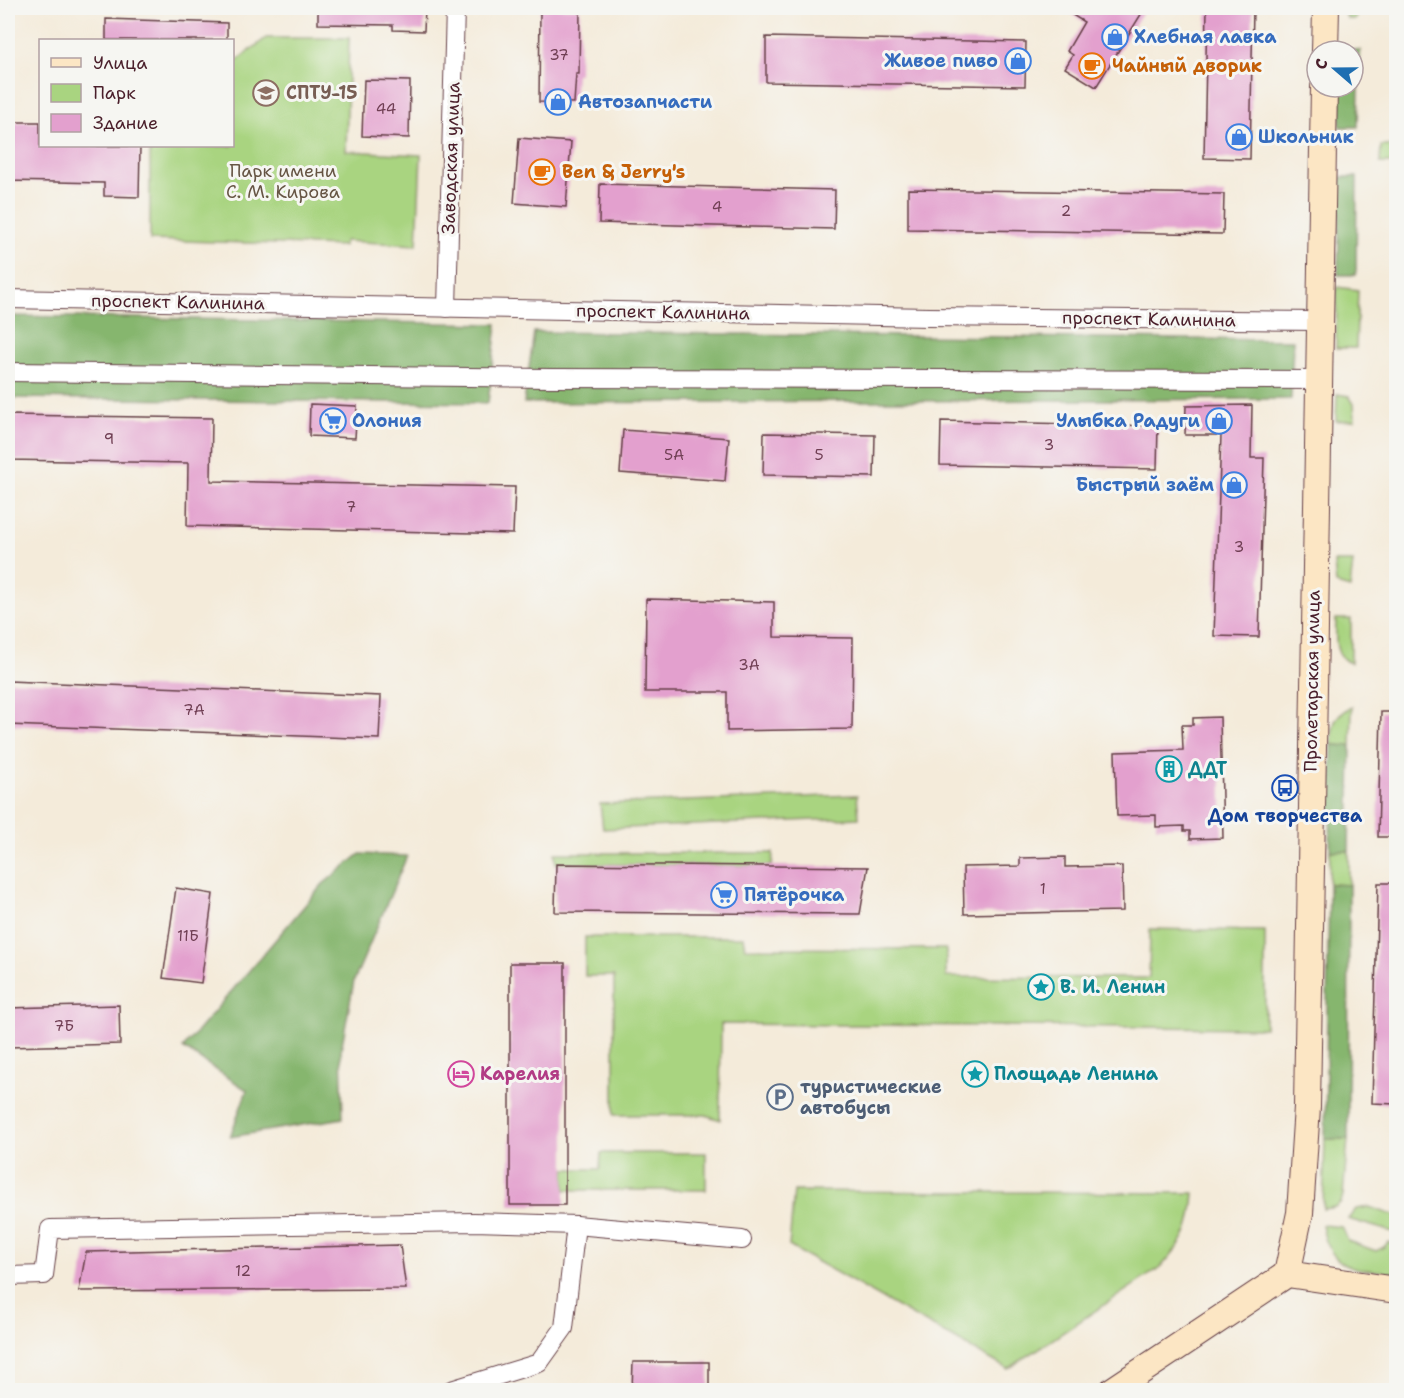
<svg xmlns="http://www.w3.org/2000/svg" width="1404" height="1398" viewBox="0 0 1404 1398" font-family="'Shantell Sans',sans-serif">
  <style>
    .green { fill: #a9d480; stroke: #7a7a56; stroke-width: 1.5 }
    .forest { fill: #86b66e; stroke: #686a4c; stroke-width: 1.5 }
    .building { fill: #e3a0ce }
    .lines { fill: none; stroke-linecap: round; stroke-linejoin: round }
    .street-casing { stroke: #643e45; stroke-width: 20 }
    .secondary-casing { stroke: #643e45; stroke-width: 28 }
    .street { stroke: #fff; stroke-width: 18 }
    .secondary { stroke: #fce6c4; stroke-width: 26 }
    .labels { text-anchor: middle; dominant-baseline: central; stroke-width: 6; stroke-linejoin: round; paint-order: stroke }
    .number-label { font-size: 15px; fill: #703f54 }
    .shop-label { font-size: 18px; font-weight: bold; fill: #366cbe; stroke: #f6f6f2; text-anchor: start }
    .food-label { font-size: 18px; font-weight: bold; fill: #c56008; stroke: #f6f6f2; text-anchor: start }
    .education-label { font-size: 18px; font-weight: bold; fill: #785e54; stroke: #f6f6f2; text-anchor: start }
    .street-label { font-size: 18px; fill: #4a1f2b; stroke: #f6f6f2 }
    .park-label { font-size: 18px; fill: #654; stroke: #f6f6f2 }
    .culture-label { font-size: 18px; font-weight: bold; fill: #0d838f; stroke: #f6f6f2; text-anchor: start }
    .transit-label { font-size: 18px; font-weight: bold; fill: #164399; stroke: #f6f6f2 }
    .hotel-label { font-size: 18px; font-weight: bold; fill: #b23c85; stroke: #f6f6f2; text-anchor: start }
    .service-label { font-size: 18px; font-weight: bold; fill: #4e5e75; stroke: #f6f6f2; text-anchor: start }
  </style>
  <rect width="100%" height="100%" fill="#f6f6f2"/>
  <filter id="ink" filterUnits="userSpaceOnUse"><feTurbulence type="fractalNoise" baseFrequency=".0167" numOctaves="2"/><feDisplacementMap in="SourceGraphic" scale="12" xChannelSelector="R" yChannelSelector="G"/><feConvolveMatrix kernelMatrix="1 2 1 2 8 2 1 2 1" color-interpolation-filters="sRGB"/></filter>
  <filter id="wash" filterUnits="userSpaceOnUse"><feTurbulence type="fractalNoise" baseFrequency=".008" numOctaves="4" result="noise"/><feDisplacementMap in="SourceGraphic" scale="24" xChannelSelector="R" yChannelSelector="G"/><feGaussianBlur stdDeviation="1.35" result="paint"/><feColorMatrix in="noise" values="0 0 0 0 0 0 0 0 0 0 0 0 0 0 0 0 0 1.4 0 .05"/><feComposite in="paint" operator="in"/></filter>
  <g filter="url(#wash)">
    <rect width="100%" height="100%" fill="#f4ebda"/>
    <g class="green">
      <polygon points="1341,8 1359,8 1356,19 1348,19"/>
      <polygon points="266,38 349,38 346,151 421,155 417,245 344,241 344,246 150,240 150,146 232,146 233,64"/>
      <polygon points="1381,146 1396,146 1396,163 1380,163"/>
      <polygon points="1337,287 1358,290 1356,348 1336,348"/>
      <polygon points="1337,394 1349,396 1354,404 1355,420 1336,421"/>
      <polygon points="1334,562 1353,562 1350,588 1336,584"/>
      <path d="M1336,619h15v44c-19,-5 -15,-29 -15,-44z"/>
      <path d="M1352,707l-1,39 -19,-1c0,-18 1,-31 20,-38z"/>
      <polygon points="857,795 859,818 603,829 600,804"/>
      <polygon points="1330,851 1349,851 1349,885 1329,884"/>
      <polygon points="555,853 773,853 772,866 556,864"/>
      <polygon points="1150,929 1265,931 1265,1028 721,1024 720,1120 706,1115 614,1115 614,976 585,976 585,937 743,937 745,948 946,949 946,977 1149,978"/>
      <polygon points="1325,1139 1348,1139 1343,1195 1341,1202 1335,1207 1323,1209"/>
      <polygon points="601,1153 706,1153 706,1190 565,1190 565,1169 600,1169"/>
      <path d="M794,1191l400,2c-3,38 -8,46 -33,74l-153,102 -219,-123z"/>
      <polygon points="1369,1207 1396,1216 1396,1233 1348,1219 1356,1209"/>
      <path d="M1322,1225l20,2 6,14 28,10 8,-4 4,-5 8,2v29c-40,-5 -66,0 -74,-48z"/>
    </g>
    <g class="forest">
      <polygon points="1341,50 1360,50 1358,127 1340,127 1341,87 1353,87 1353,51"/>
      <polygon points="1340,177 1357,177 1356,275 1338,275"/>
      <polygon points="8,316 497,324 488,403 8,398"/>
      <polygon points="534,332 1293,340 1291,399 524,403"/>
      <polygon points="1332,745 1351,746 1349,851 1330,851"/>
      <polygon points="360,854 407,856 354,981 341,1050 343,1118 230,1137 247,1090 183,1048 323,884"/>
      <polygon points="1329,884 1349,885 1348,1139 1325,1139"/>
    </g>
    <g id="blocks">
      <g class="building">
        <polygon points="318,8 425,8 424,31 393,30 393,25 318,24"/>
        <polygon points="540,8 580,8 579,74 576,74 574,103 539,102"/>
        <polygon points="1061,8 1145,8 1096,87 1065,68 1073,55 1067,51 1084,22"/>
        <polygon points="1207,8 1253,8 1250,159 1204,158"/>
        <polygon points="106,19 227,23 227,40 106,40"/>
        <polygon points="766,37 1026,42 1025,86 766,82"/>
        <polygon points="364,80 410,81 409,138 362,136"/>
        <polygon points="8,122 40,122 40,146 140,146 139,197 104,196 104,183 8,181"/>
        <polygon points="519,138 571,142 566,207 514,203"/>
        <polygon points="600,184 835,190 834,229 599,223"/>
        <polygon points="908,189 1224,194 1223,234 908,229"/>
        <polygon points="310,404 357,406 355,438 309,436"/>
        <polygon points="1252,405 1251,458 1264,458 1259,637 1214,636 1221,435 1185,435 1186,406"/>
        <polygon points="8,415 212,418 211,481 515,487 513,534 187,526 188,463 8,460"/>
        <polygon points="941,421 1158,426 1157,469 940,465"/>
        <polygon points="623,430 729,438 725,481 620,473"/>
        <polygon points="764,433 875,435 874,477 763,475"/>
        <polygon points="646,599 774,602 774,637 853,638 852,729 727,731 727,692 645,692"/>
        <polygon points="8,681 381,696 379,739 8,725"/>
        <polygon points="1381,712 1396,712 1396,837 1378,837"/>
        <polygon points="1220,717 1223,838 1190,839 1190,831 1184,831 1184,826 1156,827 1156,815 1117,816 1115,752 1183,750 1182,725 1193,725 1193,718"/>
        <polygon points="1065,857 1065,867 1122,866 1123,911 964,914 963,867 1020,866 1020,858"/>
        <polygon points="556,864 772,866 868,867 860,914 555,912"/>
        <polygon points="1378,883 1396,883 1396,1104 1372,1103"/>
        <polygon points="176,888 213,894 201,983 163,978"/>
        <rect x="510" y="963" width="55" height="242"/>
        <polygon points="119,1005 120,1044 8,1047 8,1008"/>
        <polygon points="400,1245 406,1289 79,1291 86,1252"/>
        <polygon points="633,1362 709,1362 709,1390 632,1390"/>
      </g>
    </g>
  </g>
  <g filter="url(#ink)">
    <use href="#blocks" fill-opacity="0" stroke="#643e45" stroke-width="1.5"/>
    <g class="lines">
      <g class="street-casing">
        <g id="street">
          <polyline points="8,299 929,317 1319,321"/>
          <polyline points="447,308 455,8"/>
          <polyline points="8,372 551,378 1318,380"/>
          <polyline points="8,1276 44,1275 50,1229 474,1222 576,1225 742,1240"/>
          <polyline points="451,1390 539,1363 564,1328 576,1225"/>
        </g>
      </g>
      <g class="secondary-casing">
        <g id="secondary">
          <polyline points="1325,51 1326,8"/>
          <polyline points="1287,1274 1300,1213 1307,1107 1324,87"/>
          <polyline points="1113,1390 1287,1274 1396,1290"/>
        </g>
      </g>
      <use href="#street" class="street"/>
      <use href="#secondary" class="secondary"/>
    </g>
  </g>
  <defs>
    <g id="shop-ring" transform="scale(1.35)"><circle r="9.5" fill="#f6f6f2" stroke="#3f7fe0" stroke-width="1.5"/><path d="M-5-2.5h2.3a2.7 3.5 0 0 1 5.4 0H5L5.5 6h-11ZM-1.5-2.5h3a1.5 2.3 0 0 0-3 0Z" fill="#3f7fe0"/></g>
    <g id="cafe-ring" transform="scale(1.35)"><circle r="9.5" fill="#f6f6f2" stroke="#e8710a" stroke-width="1.5"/><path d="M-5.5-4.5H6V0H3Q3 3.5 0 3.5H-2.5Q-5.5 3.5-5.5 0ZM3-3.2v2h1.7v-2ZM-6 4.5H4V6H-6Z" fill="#e8710a"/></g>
    <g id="university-ring" transform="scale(1.35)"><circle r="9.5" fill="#f6f6f2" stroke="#8d6e63" stroke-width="1.5"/><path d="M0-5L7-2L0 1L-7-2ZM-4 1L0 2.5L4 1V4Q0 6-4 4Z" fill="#8d6e63"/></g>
    <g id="supermarket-ring" transform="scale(1.35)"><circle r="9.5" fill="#f6f6f2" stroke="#3f7fe0" stroke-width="1.5"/><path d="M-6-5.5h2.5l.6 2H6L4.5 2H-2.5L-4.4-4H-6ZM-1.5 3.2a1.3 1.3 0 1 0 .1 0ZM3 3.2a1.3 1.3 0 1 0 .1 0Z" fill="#3f7fe0"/></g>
    <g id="building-ring" transform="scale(1.35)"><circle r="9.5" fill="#f6f6f2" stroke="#0f9aa8" stroke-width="1.5"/><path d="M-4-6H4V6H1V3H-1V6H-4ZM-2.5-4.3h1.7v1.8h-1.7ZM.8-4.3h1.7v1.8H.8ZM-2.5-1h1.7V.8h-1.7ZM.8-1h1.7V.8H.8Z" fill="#0f9aa8"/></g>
    <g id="bus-ring" transform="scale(1.35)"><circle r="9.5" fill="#f6f6f2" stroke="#1a4fb4" stroke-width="1.5"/><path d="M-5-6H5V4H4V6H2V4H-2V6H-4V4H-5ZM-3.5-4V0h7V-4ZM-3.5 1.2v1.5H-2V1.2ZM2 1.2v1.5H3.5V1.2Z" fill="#1a4fb4"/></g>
    <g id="sight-ring" transform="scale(1.35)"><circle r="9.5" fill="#f6f6f2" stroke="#0f9aa8" stroke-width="1.5"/><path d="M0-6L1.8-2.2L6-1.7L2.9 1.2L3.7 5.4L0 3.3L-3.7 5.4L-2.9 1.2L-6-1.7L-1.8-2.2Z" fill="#0f9aa8"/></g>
    <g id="hotel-ring" transform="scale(1.35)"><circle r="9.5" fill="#f6f6f2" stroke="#d1479c" stroke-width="1.5"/><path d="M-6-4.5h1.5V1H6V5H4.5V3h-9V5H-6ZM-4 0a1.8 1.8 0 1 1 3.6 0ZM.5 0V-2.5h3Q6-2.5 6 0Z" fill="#d1479c"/></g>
    <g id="parking-ring" transform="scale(1.35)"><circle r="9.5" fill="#f6f6f2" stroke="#5c6f8a" stroke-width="1.5"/><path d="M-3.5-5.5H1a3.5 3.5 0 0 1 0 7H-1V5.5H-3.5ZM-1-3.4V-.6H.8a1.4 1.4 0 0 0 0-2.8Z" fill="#5c6f8a"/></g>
  </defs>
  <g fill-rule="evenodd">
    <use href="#shop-ring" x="1115" y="37"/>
    <use href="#shop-ring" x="1018" y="61"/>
    <use href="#cafe-ring" x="1092" y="66"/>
    <use href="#university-ring" x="266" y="93"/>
    <use href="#shop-ring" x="558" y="102"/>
    <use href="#shop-ring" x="1239" y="137"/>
    <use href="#cafe-ring" x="542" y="172"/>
    <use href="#supermarket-ring" x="333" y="421"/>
    <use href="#shop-ring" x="1219" y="421"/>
    <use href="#shop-ring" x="1234" y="485"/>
    <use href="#building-ring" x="1169" y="769"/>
    <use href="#bus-ring" x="1285" y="788"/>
    <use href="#supermarket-ring" x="724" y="895"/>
    <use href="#sight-ring" x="1041" y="987"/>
    <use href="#hotel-ring" x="461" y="1074"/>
    <use href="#sight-ring" x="975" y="1074"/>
    <use href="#parking-ring" x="780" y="1097"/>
  </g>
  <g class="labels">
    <g class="number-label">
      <text x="559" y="55">37</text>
      <text x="386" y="109">44</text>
      <text x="717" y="207">4</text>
      <text x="1066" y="211">2</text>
      <text x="109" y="439">9</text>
      <text x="1049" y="445">3</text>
      <text x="674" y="455">5А</text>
      <text x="819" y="455">5</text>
      <text x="351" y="507">7</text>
      <text x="1239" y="547">3</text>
      <text x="749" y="665">3А</text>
      <text x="194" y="710">7А</text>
      <text x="1043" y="889">1</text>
      <text x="188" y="936">11Б</text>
      <text x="64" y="1026">7Б</text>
      <text x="243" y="1271">12</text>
    </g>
    <g class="shop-label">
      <text x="1134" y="37">Хлебная лавка</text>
      <text x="998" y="61" text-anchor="end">Живое пиво</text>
      <text x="578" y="102">Автозапчасти</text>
      <text x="1258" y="137">Школьник</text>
      <text x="352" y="421">Олония</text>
      <text x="1200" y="421" text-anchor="end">Улыбка Радуги</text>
      <text x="1214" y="485" text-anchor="end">Быстрый заём</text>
      <text x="744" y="895">Пятёрочка</text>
    </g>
    <g class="food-label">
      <text x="1112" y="66">Чайный дворик</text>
      <text x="562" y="172">Ben &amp; Jerry's</text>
    </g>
    <g class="education-label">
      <text x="286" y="93">СПТУ-15</text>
    </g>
    <g class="street-label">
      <text transform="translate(451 158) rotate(-88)">Заводская улица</text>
      <text transform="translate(178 302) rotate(1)">проспект Калинина</text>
      <text transform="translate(663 312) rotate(1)">проспект Калинина</text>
      <text transform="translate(1149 319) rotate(1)">проспект Калинина</text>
      <text transform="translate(1312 681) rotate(-89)">Пролетарская улица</text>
    </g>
    <g class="park-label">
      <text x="283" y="171">Парк имени<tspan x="283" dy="21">С. М. Кирова</tspan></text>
    </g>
    <g class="culture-label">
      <text x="1188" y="769">ДДТ</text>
      <text x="1060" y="987">В. И. Ленин</text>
      <text x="994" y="1074">Площадь Ленина</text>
    </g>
    <g class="transit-label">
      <text x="1285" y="816">Дом творчества</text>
    </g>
    <g class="hotel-label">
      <text x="480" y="1074">Карелия</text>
    </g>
    <g class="service-label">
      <text x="800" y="1087">туристические<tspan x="800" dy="21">автобусы</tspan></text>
    </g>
  </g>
  <rect width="1404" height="1398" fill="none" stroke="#f6f6f2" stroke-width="30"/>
  <rect x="39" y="39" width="195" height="108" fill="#f6f6f2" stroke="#b1a0a2" stroke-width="1.5"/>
  <rect x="51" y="58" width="30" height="9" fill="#fce6c4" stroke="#b1a0a2" stroke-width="1.5"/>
  <text x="93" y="69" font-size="18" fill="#4a1f2b">Улица</text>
  <rect x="51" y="84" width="30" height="18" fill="#a9d480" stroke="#b1a0a2" stroke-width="1.5"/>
  <text x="93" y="99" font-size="18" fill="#4a1f2b">Парк</text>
  <rect x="51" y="114" width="30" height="18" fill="#e3a0ce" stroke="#b1a0a2" stroke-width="1.5"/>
  <text x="93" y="129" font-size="18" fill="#4a1f2b">Здание</text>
  <g transform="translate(1335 69) rotate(290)"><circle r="28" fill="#f6f6f2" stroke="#b1a0a2" stroke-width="1.5"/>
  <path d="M0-4.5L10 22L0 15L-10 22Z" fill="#1f6fb2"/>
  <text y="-9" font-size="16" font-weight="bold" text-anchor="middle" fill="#4a1f2b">С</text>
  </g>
</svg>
